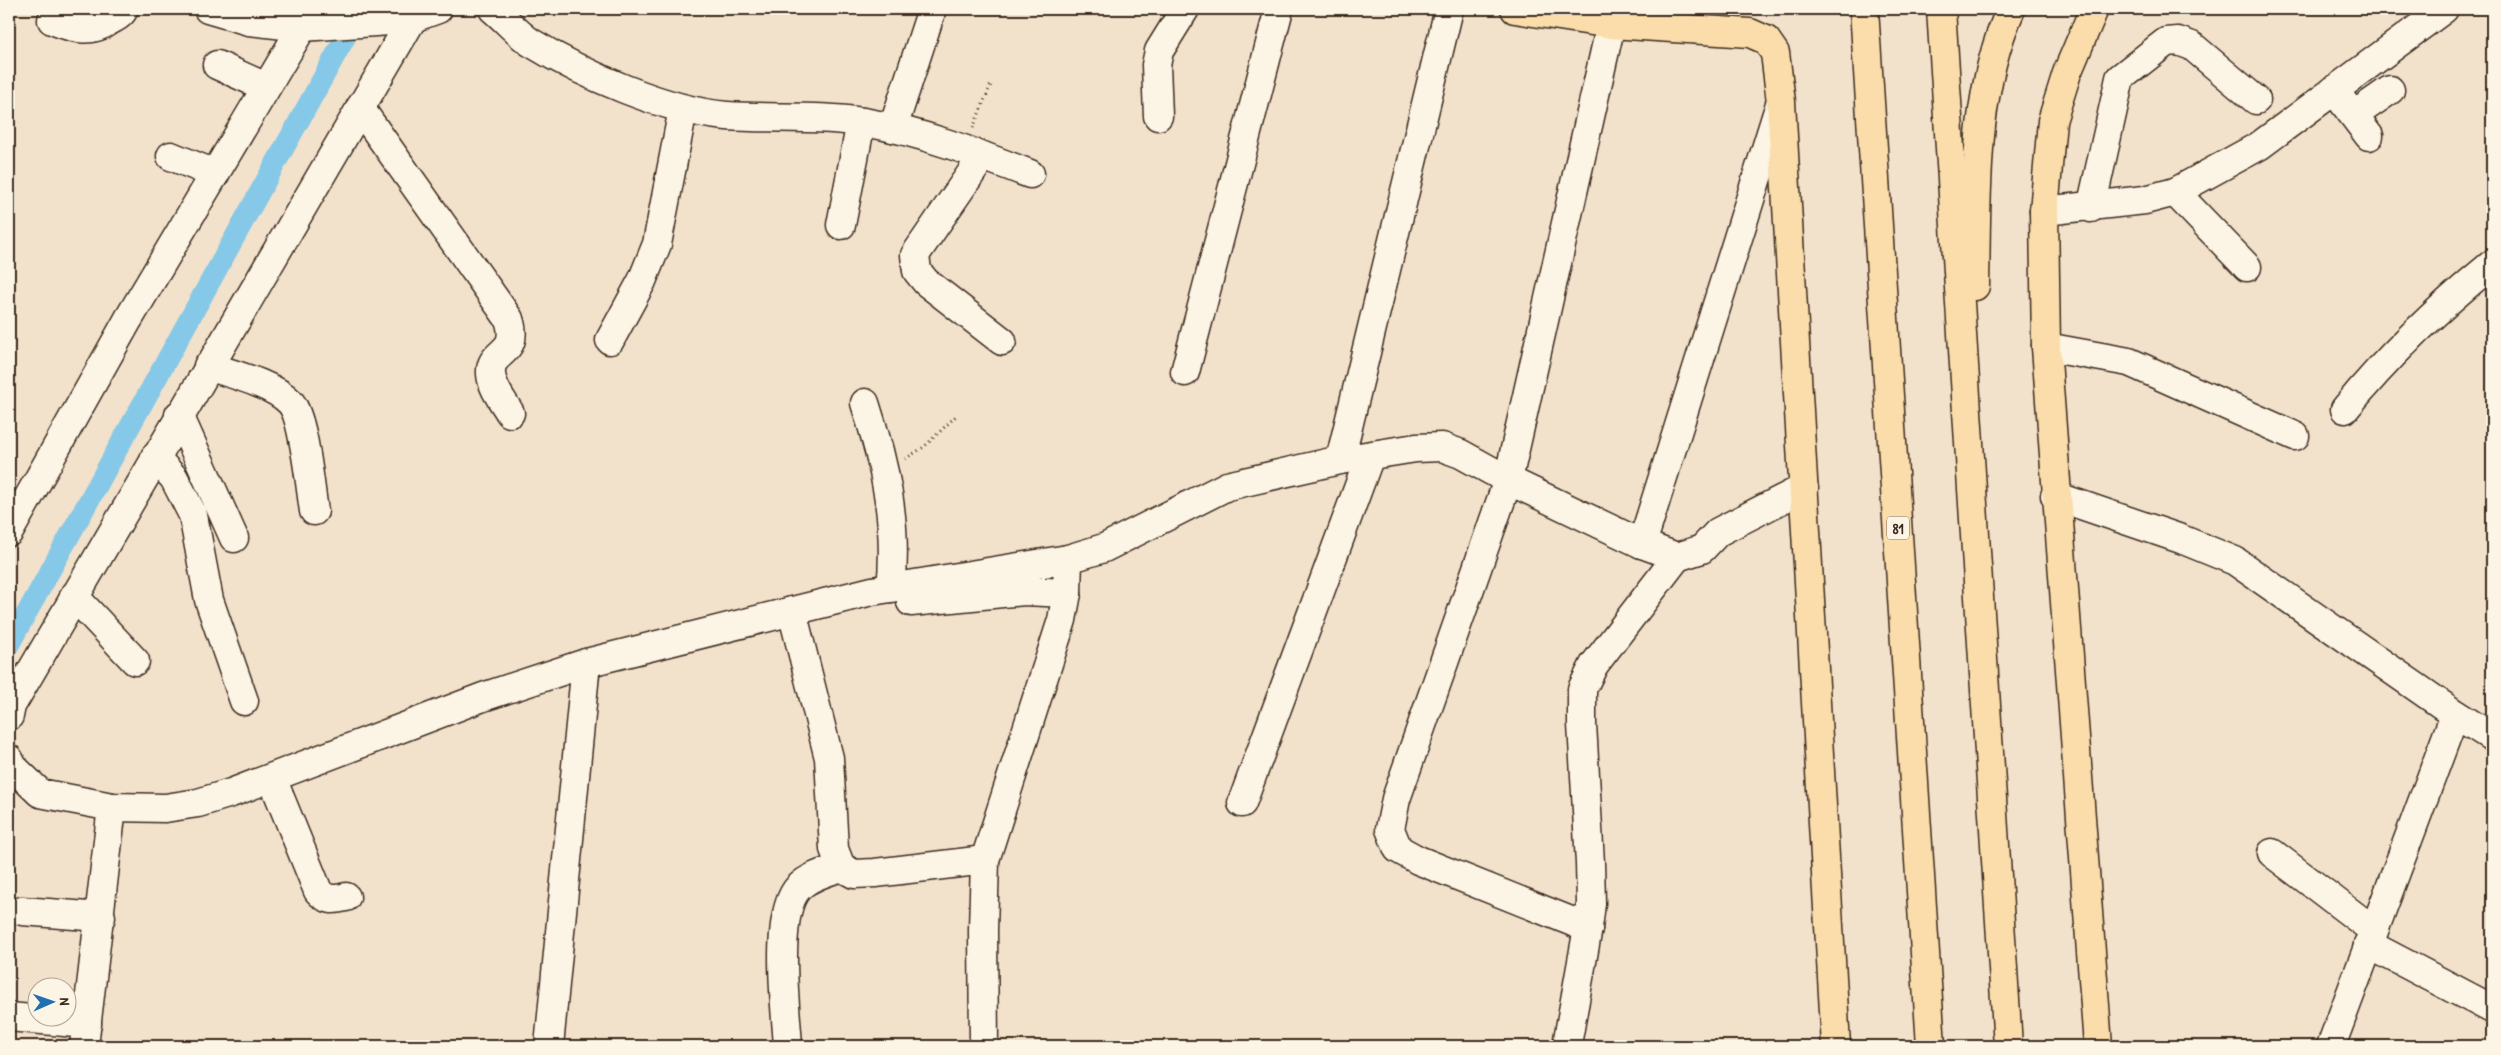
<svg xmlns="http://www.w3.org/2000/svg" width="2501" height="1055" viewBox="0 0 2501 1055" font-family="'Patrick Hand',sans-serif">
  <style>
    .lines { fill: none; stroke-linecap: round; stroke-linejoin: round }
    .canal { stroke: #86c8e7; stroke-width: 21 }
    .minor-casing { stroke: #3b2a1e; stroke-width: 31 }
    .major-casing { stroke: #3b2a1e; stroke-width: 31 }
    .highway-casing { stroke: #3b2a1e; stroke-width: 31 }
    .path { stroke: #3b2a1e; stroke-width: 3; stroke-dasharray: 1 4; stroke-linecap: butt }
    .minor { stroke: #fcf5e5; stroke-width: 28 }
    .major { stroke: #faddab; stroke-width: 28 }
    .highway { stroke: #faddab; stroke-width: 28 }
    .labels { text-anchor: middle; dominant-baseline: central; stroke-width: 4.5; stroke-linejoin: round; paint-order: stroke }
    .shield { fill: #fcf5e5; stroke: #75675a; stroke-width: 1 }
    .shield-label { font-size: 14px; font-weight: bold; fill: #3b2a1e }
  </style>
  <rect width="100%" height="100%" fill="#f3e2cb"/>
  <filter id="ink" filterUnits="userSpaceOnUse"><feTurbulence type="fractalNoise" baseFrequency=".02" numOctaves="2"/><feDisplacementMap in="SourceGraphic" scale="10" xChannelSelector="R" yChannelSelector="G"/><feConvolveMatrix kernelMatrix="1 2 1 2 8 2 1 2 1" color-interpolation-filters="sRGB"/></filter>
  <g filter="url(#ink)">
    <g class="lines">
      <polyline class="canal" points="9,645 361,9"/>
      <g class="minor-casing">
        <g id="minor">
          <polyline points="208,9 249,21 302,27 390,21 413,18 438,9"/>
          <path d="M493,9c12,10 24,24 37,33 52,32 136,69 197,74 45,3 92,-1 137,6 57,10 112,31 166,52"/>
          <path d="M52,20c20,8 38,14 57,1 6,-3 12,-6 15,-12"/>
          <polyline points="1611,24 1508,480 1396,799 1390,829 1398,849 1418,860 1588,928 1591,903 1590,863 1582,724 1582,689 1594,665 1677,557"/>
          <polyline points="217,65 266,87"/>
          <polyline points="2334,90 2369,136"/>
          <path d="M360,108l149,211c12,37 -20,30 -18,55 1,14 12,27 19,39"/>
          <polyline points="2354,115 2390,90"/>
          <polyline points="1158,116 1156,65 1159,51 1185,9"/>
          <polyline points="893,128 932,9"/>
          <polyline points="171,156 215,174"/>
          <polyline points="983,156 915,255 917,271 926,282 1002,341"/>
          <polyline points="2175,192 2247,267"/>
          <polyline points="2091,208 2120,78 2166,42 2178,41 2192,46 2256,100"/>
          <polyline points="2044,211 2145,200 2175,192 2259,146 2444,9"/>
          <polyline points="841,225 861,122"/>
          <polyline points="610,340 642,281 657,244 683,109"/>
          <polyline points="2046,347 2129,362 2295,436"/>
          <path d="M208,366c23,8 65,18 82,36 14,15 20,85 24,109"/>
          <polyline points="1185,372 1279,9"/>
          <path d="M865,403c20,61 33,121 26,185"/>
          <path d="M2345,409c44,-54 93,-101 147,-145"/>
          <polyline points="179,415 234,538"/>
          <polyline points="155,457 174,478 193,515 209,600 244,701"/>
          <polyline points="1340,460 1449,9"/>
          <polyline points="2055,496 2181,539 2235,561 2455,714 2331,1046"/>
          <polyline points="9,532 128,320 313,9"/>
          <polyline points="1642,544 1780,104"/>
          <polyline points="74,596 135,661"/>
          <polyline points="911,602 1024,591 1067,593"/>
          <polyline points="792,611 829,758 834,849 841,867 854,874 875,873 985,860"/>
          <polyline points="2455,714 2492,737"/>
          <polyline points="9,716 11,706 413,18"/>
          <polyline points="9,759 13,767 40,793 112,807 165,808 198,803 231,793 483,697 586,663 872,591 1068,559 1104,548 1227,486 1340,460 1416,448 1442,447 1461,454 1508,480 1642,544 1677,557 1702,549 1718,532 1804,488"/>
          <path d="M272,778l46,113c9,10 16,9 28,6"/>
          <polyline points="1242,803 1370,456"/>
          <polyline points="2272,853 2373,930"/>
          <polyline points="22,911 101,917"/>
          <polyline points="2368,944 2492,1009"/>
          <polyline points="9,1017 87,1024"/>
          <polyline points="1568,1039 1588,928"/>
          <polyline points="84,1046 112,807"/>
          <polyline points="549,1046 586,663"/>
          <path d="M788,1046c-2,-36 -15,-133 11,-159 11,-11 28,-15 42,-20"/>
          <polyline points="984,1046 983,930 985,860 1062,620 1067,593 1068,559"/>
        </g>
      </g>
      <g class="major-casing">
        <g id="major">
          <polyline points="1515,9 1611,24 1750,33 1766,40 1775,53 1781,102 1836,1046"/>
          <polyline points="2094,9 2067,73 2052,121 2044,211 2046,347 2098,1046"/>
        </g>
      </g>
      <g class="highway-casing">
        <g id="highway">
          <polyline points="1864,9 1931,1046"/>
          <polyline points="1941,9 2008,1046"/>
          <path d="M1975,286c2,-91 -3,-192 36,-277"/>
        </g>
      </g>
      <g class="path">
        <polyline points="973,128 992,82"/>
        <polyline points="905,459 924,447 958,414"/>
      </g>
      <use href="#minor" class="minor"/>
      <use href="#major" class="major"/>
      <use href="#highway" class="highway"/>
    </g>
  </g>
  <g class="labels">
    <rect class="shield" x="1887" y="516.5" width="22" height="23" rx="4"/>
    <g class="shield-label">
      <text x="1898" y="528">81</text>
    </g>
  </g>
  <rect width="2501" height="1055" fill="none" stroke="#fcf5e5" stroke-width="30"/>
  <rect x="15" y="15" width="2471" height="1025" fill="none" stroke="#3b2a1e" stroke-width="2" filter="url(#ink)"/>
  <g transform="translate(52 1002) rotate(88)"><circle r="24" fill="#fcf5e5" stroke="#afa495"/>
  <path d="M0-4L9 19L0 12L-9 19Z" fill="#1f6fb2"/>
  <text y="-8" font-size="14" font-weight="bold" text-anchor="middle" fill="#3b2a1e">N</text>
  </g>
</svg>
